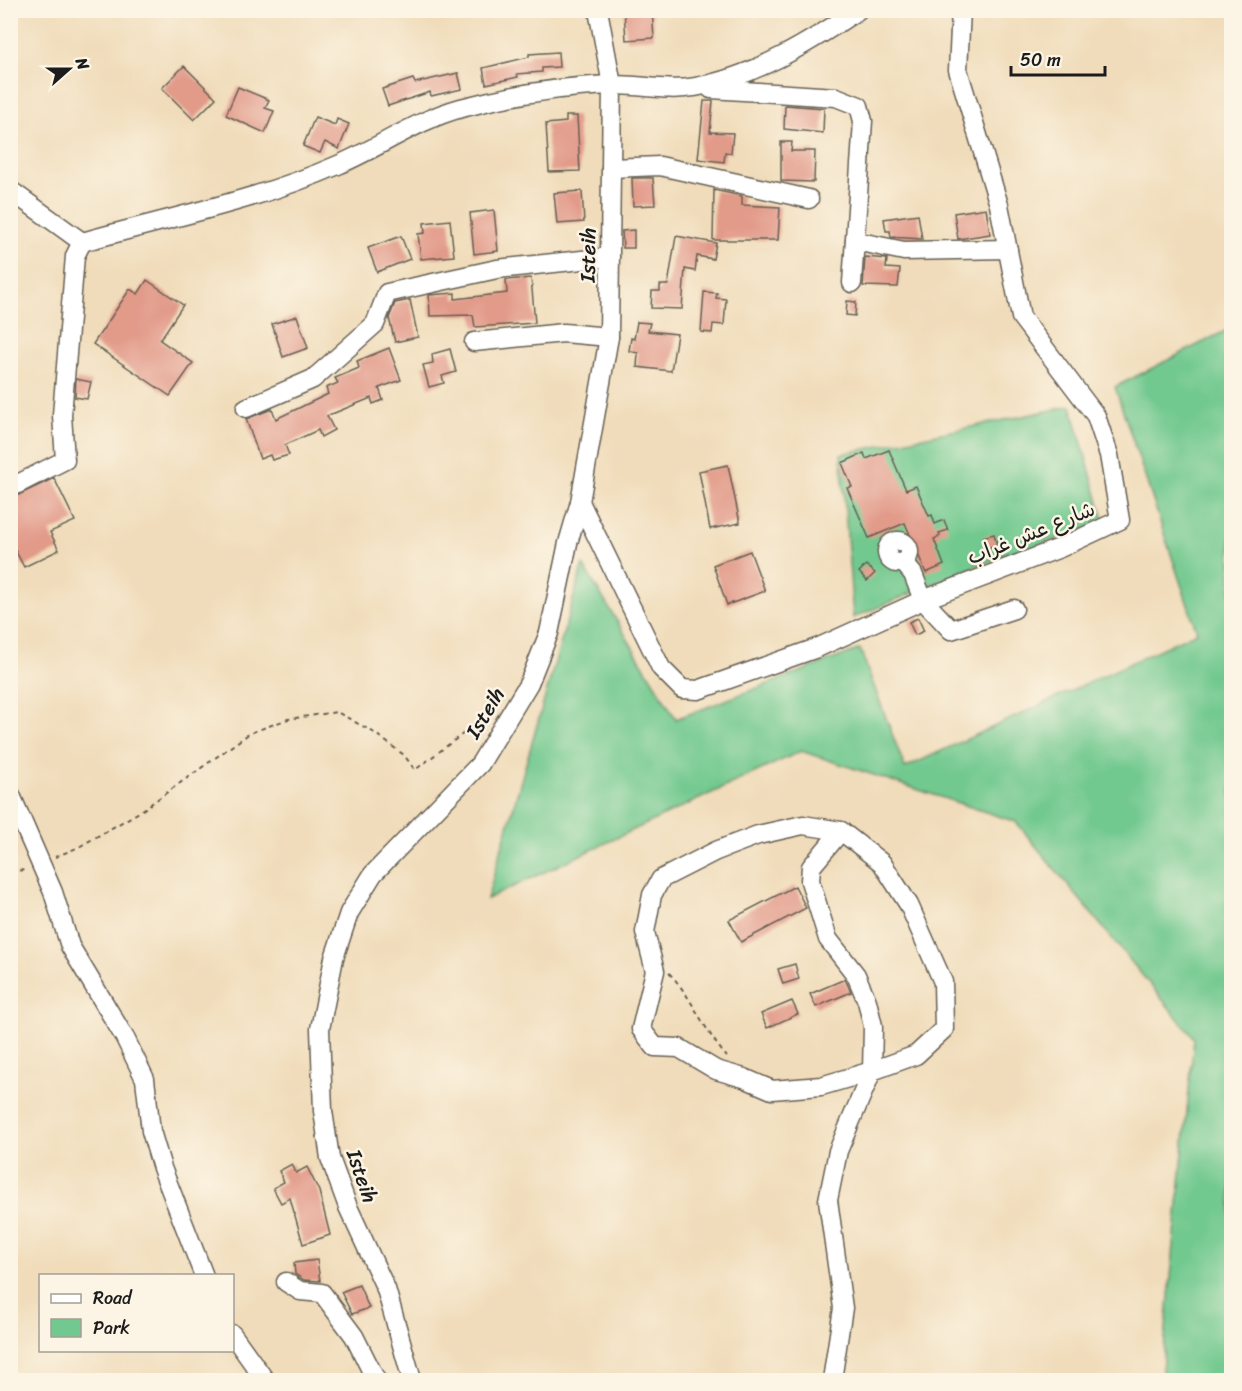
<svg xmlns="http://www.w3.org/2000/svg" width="1242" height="1391" viewBox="0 0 1242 1391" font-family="Sriracha,'Playpen Sans Arabic',sans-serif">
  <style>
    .green { fill: #72c98f; stroke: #477256; stroke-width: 1.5 }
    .building { fill: #e29a89 }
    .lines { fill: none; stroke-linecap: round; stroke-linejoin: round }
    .minor-casing { stroke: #665f53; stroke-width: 21 }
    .path { stroke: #665f53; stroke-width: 2; stroke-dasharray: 4.5 4.5; stroke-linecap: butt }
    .minor { stroke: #fff; stroke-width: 18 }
    .labels { text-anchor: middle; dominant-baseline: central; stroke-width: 5; stroke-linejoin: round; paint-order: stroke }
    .street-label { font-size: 21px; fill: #1c1c1c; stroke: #fcf5e5 }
  </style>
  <rect width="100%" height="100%" fill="#fcf5e5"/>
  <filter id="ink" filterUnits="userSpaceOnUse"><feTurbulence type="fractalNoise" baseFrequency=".0167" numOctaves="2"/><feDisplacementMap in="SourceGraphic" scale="12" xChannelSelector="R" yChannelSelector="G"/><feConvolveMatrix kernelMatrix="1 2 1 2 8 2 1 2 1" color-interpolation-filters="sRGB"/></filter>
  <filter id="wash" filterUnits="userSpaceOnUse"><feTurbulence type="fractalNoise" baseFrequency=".008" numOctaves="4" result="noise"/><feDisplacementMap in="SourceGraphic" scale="24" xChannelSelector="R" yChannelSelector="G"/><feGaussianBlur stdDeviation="1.35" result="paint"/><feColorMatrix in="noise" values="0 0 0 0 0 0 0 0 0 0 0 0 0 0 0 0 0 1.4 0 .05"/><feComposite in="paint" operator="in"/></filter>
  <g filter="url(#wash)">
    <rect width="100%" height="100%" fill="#f0dcba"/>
    <g class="green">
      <polygon points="1231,328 1231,1380 1161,1380 1194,1038 1016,822 801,751 487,899 583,565 676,719 860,649 905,768 1197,632 1115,387"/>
      <polygon points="1071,406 1105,523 981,564 853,618 841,454"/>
    </g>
    <g id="blocks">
      <g class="building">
        <polygon points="624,10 652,10 654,38 626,40"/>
        <polygon points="558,52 559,67 542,68 542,72 517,74 518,77 486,84 483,68 529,57 529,54"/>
        <polygon points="184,66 216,98 194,120 162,88"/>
        <polygon points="458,73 462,89 431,96 430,92 388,106 382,89 413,79 415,83"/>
        <polygon points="238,87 269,100 265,108 274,111 265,133 226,115"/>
        <polygon points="704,101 713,101 710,132 733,133 731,153 725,152 724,162 698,159"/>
        <polygon points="785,105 824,108 823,133 784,129"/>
        <polygon points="566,116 577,116 580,171 549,172 546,124 566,122"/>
        <polygon points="315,117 335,125 337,119 349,124 339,149 325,142 320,153 303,146"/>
        <polygon points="781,142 792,142 791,151 815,151 814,182 781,181"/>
        <polygon points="632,178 653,178 655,205 633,206"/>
        <polygon points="714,190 742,196 742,205 780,207 778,240 713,240"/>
        <polygon points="582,191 584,222 557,224 554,193"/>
        <polygon points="986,208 990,234 958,239 954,213"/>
        <polygon points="494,210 498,251 474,254 470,213"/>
        <polygon points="918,214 922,239 891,237 890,231 886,231 884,219"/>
        <polygon points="450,220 454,256 421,259 418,234 425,233 424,223"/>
        <polygon points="634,230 634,248 623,248 622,231"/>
        <polygon points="401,236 410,259 377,272 368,248"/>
        <polygon points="676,236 716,243 713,259 697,256 695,271 685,269 682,309 651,308 652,291 660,291 660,285 668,285"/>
        <polygon points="865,257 887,259 886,268 900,269 898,287 863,286"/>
        <polygon points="531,278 535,323 475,327 473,315 430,316 429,295 455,293 455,299 507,293 506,280"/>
        <polygon points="147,280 183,305 160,340 193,363 170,396 93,344 130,289 138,294"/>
        <polygon points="704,292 717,293 716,298 726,299 724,325 713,324 712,333 701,332"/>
        <polygon points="410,300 418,337 395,342 389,318 395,303"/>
        <polygon points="847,301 856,302 855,316 846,315"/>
        <polygon points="297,316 308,348 283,357 272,324"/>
        <polygon points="637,322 650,323 648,331 677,334 671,371 637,367 638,353 629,351 631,338 634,339"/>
        <polygon points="389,348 401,380 379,388 383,400 373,404 371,398 327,416 334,430 321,437 318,430 285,445 289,455 272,460 270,455 260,459 246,419 272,409 276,419 328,394 326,388 338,383 335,378 359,368 357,361"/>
        <polygon points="450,349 456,372 442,376 444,383 429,387 423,365 433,363 432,354"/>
        <polygon points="76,379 91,382 87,399 75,397"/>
        <polygon points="889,450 906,490 916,486 929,516 932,515 935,524 944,520 948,530 939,533 940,536 934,539 944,565 926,573 905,523 869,538 847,488 852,487 842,463 864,453 866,459"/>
        <polygon points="728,465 740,523 710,529 699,471"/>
        <polygon points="54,478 75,521 50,532 59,550 24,567 10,540 10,499"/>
        <polygon points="994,534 997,545 987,548 983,537"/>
        <polygon points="750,551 765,591 727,605 713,565"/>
        <polygon points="866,565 875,573 867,581 859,572"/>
        <polygon points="918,618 924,631 915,635 909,622"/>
        <polygon points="795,886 806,908 741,942 729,920"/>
        <polygon points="795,964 799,979 783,984 778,969"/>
        <polygon points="845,979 851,992 816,1007 810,994"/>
        <polygon points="792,1001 798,1014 767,1028 761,1014"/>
        <polygon points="292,1164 296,1173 307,1167 319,1191 330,1235 303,1244 290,1198 281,1203 273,1188 284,1182 279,1171"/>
        <polygon points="317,1260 320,1281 304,1280 295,1274 294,1263"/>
        <polygon points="359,1285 369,1308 352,1314 341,1292"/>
      </g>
    </g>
  </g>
  <g filter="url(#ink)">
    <use href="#blocks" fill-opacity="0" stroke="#665f53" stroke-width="1.5"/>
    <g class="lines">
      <g class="minor-casing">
        <g id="minor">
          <polyline points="711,89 836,97 859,106 863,121 852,283"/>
          <polyline points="611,168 660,166 809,199"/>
          <polyline points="10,190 82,242"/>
          <polyline points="855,241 904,251 1008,249"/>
          <polyline points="474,342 564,333 609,337"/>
          <polyline points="246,408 313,379 375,324 387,293 497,269 610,257"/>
          <path d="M10,488l55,-28 -3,-45 13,-159 7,-14c86,-24 174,-41 256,-77 42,-18 79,-45 123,-57 49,-13 98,-21 148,-23 29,-1 57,7 86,2 59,-10 114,-44 163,-77"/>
          <polyline points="580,502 661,668 682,689 698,690 817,648 923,600 1060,548 1120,520 1109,455 1096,416 1021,317 999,205 958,70 961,10"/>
          <circle cx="898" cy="552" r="11"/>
          <polyline points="903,562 913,574 923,600 951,630 1014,609"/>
          <polyline points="10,793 53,892 70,946 125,1038 145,1079 151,1131 162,1168 204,1276"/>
          <polygon points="803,825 841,831 882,863 909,905 943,982 944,1029 916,1055 872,1071 821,1086 772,1090 744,1078 716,1070 679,1048 655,1047 641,1029 655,971 645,932 652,895 661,879 716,851 758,835"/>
          <polyline points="286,1282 300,1291 322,1293 354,1336 376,1380"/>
          <polyline points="232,1334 265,1380"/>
          <polyline points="412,1380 386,1289 348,1207 330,1158 323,1111 320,1029 334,958 349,913 373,874 480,764 529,683 549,633 568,543 580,502 609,337 612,85 598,10"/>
          <polyline points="832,1380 843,1308 828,1200 838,1151 872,1071 873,1026 867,1001 856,975 828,939 810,881 811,867 841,831"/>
        </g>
      </g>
      <g class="path">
        <polyline points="55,857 79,847 141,811 250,733 288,719 337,712 373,732 404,755 415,770 493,711"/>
        <polyline points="10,871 27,870"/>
        <path d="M669,973c24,25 35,58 58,84"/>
      </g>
      <use href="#minor" class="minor"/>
    </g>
  </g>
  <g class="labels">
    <g class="street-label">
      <text transform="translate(588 255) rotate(-89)">Isteih</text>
      <text transform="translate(1031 533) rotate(-22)">شارع عش غراب</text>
      <text transform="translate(485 713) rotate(-59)">Isteih</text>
      <text transform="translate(362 1176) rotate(71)">Isteih</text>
    </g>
  </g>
  <rect width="1242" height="1391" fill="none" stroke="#fcf5e5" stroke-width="36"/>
  <rect x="39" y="1274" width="195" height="78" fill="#fcf5e5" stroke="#a29e95" stroke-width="1.5"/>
  <rect x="51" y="1294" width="30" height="9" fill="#ffffff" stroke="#a29e95" stroke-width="1.5"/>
  <text x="93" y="1304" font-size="18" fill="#1c1c1c">Road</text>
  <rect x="51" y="1319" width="30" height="18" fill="#72c98f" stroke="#a29e95" stroke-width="1.5"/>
  <text x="93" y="1334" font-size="18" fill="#1c1c1c">Park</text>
  <g transform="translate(69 69) rotate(69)" stroke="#fcf5e5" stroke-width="4.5" paint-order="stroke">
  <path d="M0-4.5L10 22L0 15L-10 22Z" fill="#1c1c1c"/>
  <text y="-9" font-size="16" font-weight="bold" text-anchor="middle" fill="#1c1c1c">N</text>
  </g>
  <path d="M1011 66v9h94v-9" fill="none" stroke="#1c1c1c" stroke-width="3"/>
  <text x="1020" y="66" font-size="18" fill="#1c1c1c" stroke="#fcf5e5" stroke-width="4.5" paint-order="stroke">50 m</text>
</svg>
